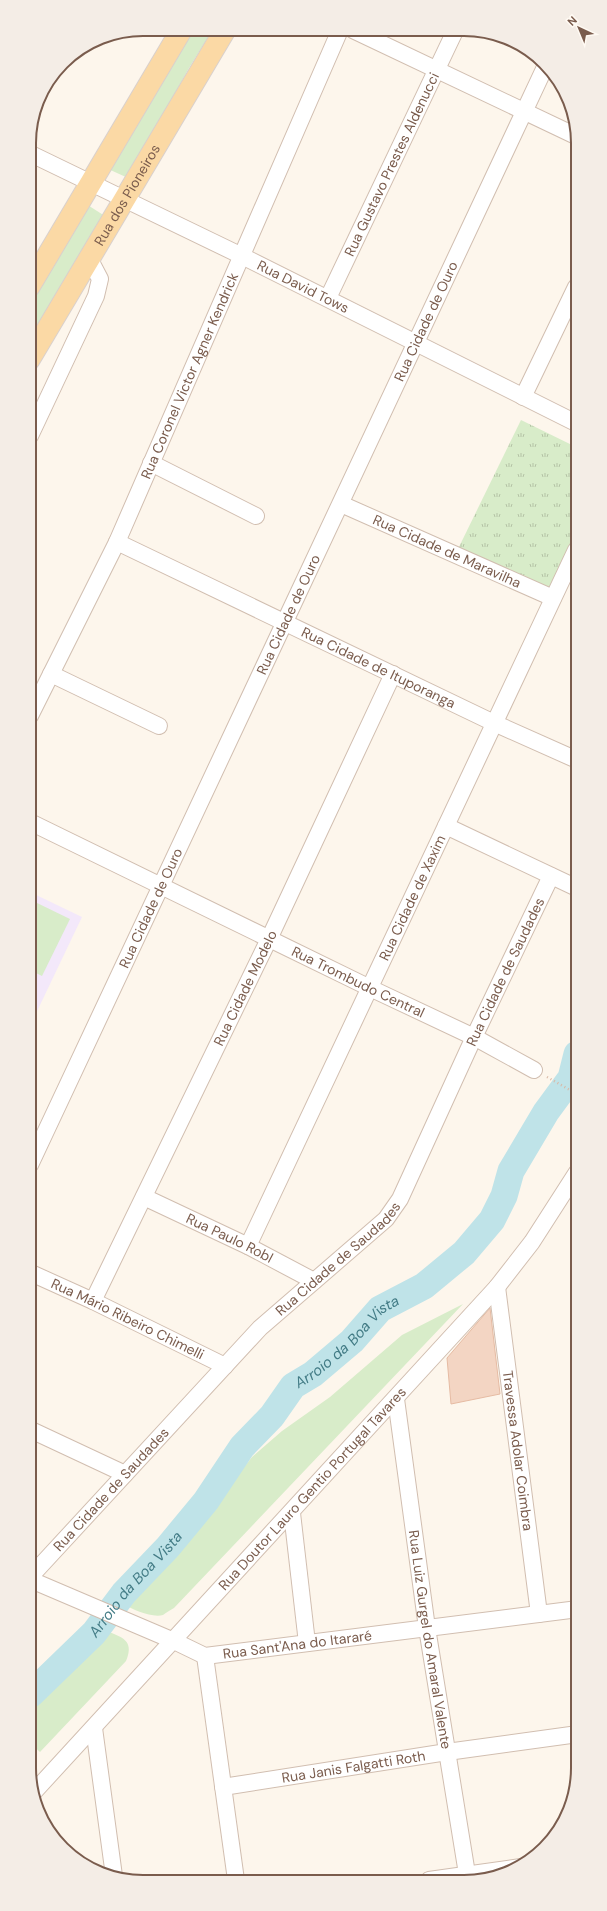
<svg xmlns="http://www.w3.org/2000/svg" width="607" height="1911" viewBox="0 0 607 1911" font-family="'DM Sans',sans-serif">
  <style>
    .education { fill: #f3e8fa }
    .green { fill: #d8ecc9 }
    .park { fill: url(#park-tufts) }
    .lines { fill: none; stroke-linecap: round; stroke-linejoin: round }
    .river { stroke: #bfe3e8; stroke-width: 27 }
    .building { fill: #f3d5c3; stroke: #e6bba3 }
    .minor-casing { stroke: #d1beb0; stroke-width: 18 }
    .major-casing { stroke: #dad1cd; stroke-width: 23 }
    .path { stroke: #d9b8a5; stroke-width: 2.5; stroke-dasharray: 1 3; stroke-linecap: butt }
    .minor { stroke: #fff; stroke-width: 16 }
    .major { stroke: #fbd9a5; stroke-width: 21 }
    .labels { text-anchor: middle; dominant-baseline: central; stroke-width: 3; stroke-linejoin: round; paint-order: stroke }
    .street-label { font-size: 14px; fill: #7a5c4d; stroke: #fffaf3 }
    .water-label { font-size: 15px; font-style: italic; fill: #437c86; stroke: #fffaf3 }
    .rim { fill: none; stroke: #7a5c4d; stroke-width: 2 }
  </style>
  <defs>
    <pattern id="park-tufts" width="24" height="20" patternUnits="userSpaceOnUse"><rect width="24" height="20" fill="#d8ecc9"/><path d="M3 7l-1-3M5 7V3M7 7l1-3M15 17l-1-3M17 17v-4M19 17l1-3" fill="none" stroke="#b4c2a5"/></pattern>
  </defs>
  <rect width="100%" height="100%" fill="#fdf6ec"/>
  <polygon class="education" points="30,892 82,917 30,1026"/>
  <g class="green">
    <polygon points="191,29 213,29 189,68 128,178 106,168"/>
    <polygon points="83,202 108,218 29,345 29,295"/>
    <polygon points="35,902 70,919 42,976 30,970 30,912"/>
    <path d="M463,1304l-289,304c-4,2 -8,5 -11,7 -11,3 -30,-5 -39,-11l15,-10 32,-34 81,-103 30,-26 48,-34 72,-62z"/>
    <path d="M101,1629c17,7 35,9 25,32l-86,91 -9,-8v-40l55,-54z"/>
  </g>
  <polygon class="park" points="521,420 576,447 576,539 551,594 458,549"/>
  <g class="lines">
    <path class="river" id="s1" d="M31,1694l63,-61 30,-40 44,-46 38,-46 36,-54 30,-31 21,-30 20,-12 39,-33 28,-32 44,-23 40,-33 28,-33 12,-24 7,-25 35,-59 25,-34 6,-24"/>
  </g>
  <polygon class="building" points="490,1308 500,1394 451,1404 447,1358"/>
  <g class="lines">
    <g class="minor-casing">
      <g id="minor">
        <polyline points="353,30 576,136"/>
        <path id="s2" d="M29,153l213,103 334,167"/>
        <path id="s3" d="M328,298l127,-267"/>
        <polyline points="523,397 576,287"/>
        <polyline points="30,436 96,296 100,279 89,258"/>
        <polyline points="151,463 256,516"/>
        <path id="s4" d="M341,504l212,94"/>
        <path id="s5" d="M117,542l377,181 83,37"/>
        <polyline points="51,674 159,726"/>
        <path id="s6" d="M30,716l87,-174 223,-512"/>
        <path id="s7" d="M30,822l340,166 104,49 60,33"/>
        <polyline points="446,826 577,888"/>
        <path id="s8" d="M30,1165l516,-1100"/>
        <path id="s9" d="M144,1197l104,49 66,35"/>
        <path id="s10" d="M248,1246l328,-696"/>
        <path id="s11" d="M31,1273l62,28 132,65"/>
        <path id="s12" d="M497,1287l42,327"/>
        <path id="s13" d="M93,1301l176,-362 124,-265"/>
        <path id="s14" d="M396,1399l31,229 41,252"/>
        <polyline points="31,1430 125,1474"/>
        <polyline points="292,1513 307,1643"/>
        <path id="s15" d="M31,1576l229,-248 126,-109 14,-20 74,-162 77,-161"/>
        <path id="s16" d="M31,1580l143,61 31,15 373,-47"/>
        <polyline points="205,1656 236,1880"/>
        <polyline points="94,1728 114,1876"/>
        <path id="s17" d="M223,1787l224,-35 131,-18"/>
        <path id="s18" d="M33,1793l464,-506 35,-45 45,-70"/>
        <polyline points="429,1880 521,1867"/>
      </g>
    </g>
    <g class="major-casing">
      <g id="major">
        <polyline points="29,287 182,29"/>
        <path id="s19" d="M29,360l196,-330"/>
      </g>
    </g>
    <polyline class="path" points="547,1077 577,1094"/>
    <use href="#minor" class="minor"/>
    <use href="#major" class="major"/>
  </g>
  <g class="labels">
    <g class="street-label">
      <text stroke="none"><textPath href="#s3" startOffset="148">Rua Gustavo Prestes Aldenucci</textPath></text>
      <text stroke="none"><textPath href="#s19" startOffset="192">Rua dos Pioneiros</textPath></text>
      <text stroke="none"><textPath href="#s2" startOffset="305">Rua David Tows</textPath></text>
      <text stroke="none"><textPath href="#s8" startOffset="932">Rua Cidade de Ouro</textPath></text>
      <text stroke="none"><textPath href="#s6" startOffset="376">Rua Coronel Victor Agner Kendrick</textPath></text>
      <text stroke="none"><textPath href="#s4" startOffset="116">Rua Cidade de Maravilha</textPath></text>
      <text stroke="none"><textPath href="#s8" startOffset="608">Rua Cidade de Ouro</textPath></text>
      <text stroke="none"><textPath href="#s5" startOffset="290">Rua Cidade de Ituporanga</textPath></text>
      <text stroke="none"><textPath href="#s10" startOffset="385">Rua Cidade de Xaxim</textPath></text>
      <text stroke="none"><textPath href="#s8" startOffset="284">Rua Cidade de Ouro</textPath></text>
      <text stroke="none"><textPath href="#s15" startOffset="779">Rua Cidade de Saudades</textPath></text>
      <text stroke="none"><textPath href="#s7" startOffset="365">Rua Trombudo Central</textPath></text>
      <text stroke="none"><textPath href="#s13" startOffset="348">Rua Cidade Modelo</textPath></text>
      <text stroke="none"><textPath href="#s9" startOffset="95">Rua Paulo Robl</textPath></text>
      <text stroke="none"><textPath href="#s15" startOffset="442">Rua Cidade de Saudades</textPath></text>
      <text stroke="none"><textPath href="#s11" startOffset="107">Rua Mário Ribeiro Chimelli</textPath></text>
      <text stroke="none"><textPath href="#s12" startOffset="165">Travessa Adolar Coimbra</textPath></text>
      <text stroke="none"><textPath href="#s15" startOffset="118">Rua Cidade de Saudades</textPath></text>
      <text stroke="none"><textPath href="#s18" startOffset="413">Rua Doutor Lauro Gentio Portugal Tavares</textPath></text>
      <text stroke="none"><textPath href="#s14" startOffset="243">Rua Luiz Gurgel do Amaral Valente</textPath></text>
      <text stroke="none"><textPath href="#s16" startOffset="283">Rua Sant'Ana do Itararé</textPath></text>
      <text stroke="none"><textPath href="#s17" startOffset="132">Rua Janis Falgatti Roth</textPath></text>
    </g>
    <g class="water-label">
      <text stroke="none"><textPath href="#s1" startOffset="476">Arroio da Boa Vista</textPath></text>
      <text stroke="none"><textPath href="#s1" startOffset="152">Arroio da Boa Vista</textPath></text>
    </g>
  </g>
  <path d="M0 0H607V1911H0ZM143 36H464A107 107 0 0 1 571 143V1768A107 107 0 0 1 464 1875H143A107 107 0 0 1 36 1768V143A107 107 0 0 1 143 36Z" fill="#f4ede6" fill-rule="evenodd"/>
  <path class="rim" d="M143 36H464A107 107 0 0 1 571 143V1768A107 107 0 0 1 464 1875H143A107 107 0 0 1 36 1768V143A107 107 0 0 1 143 36Z"/>
  <g transform="translate(579 28) rotate(316)" stroke="#fffaf3" stroke-width="3" paint-order="stroke">
  <path d="M0-3L7 15L0 10L-7 15Z" fill="#7a5c4d"/>
  <text y="-6" font-size="11" font-weight="bold" text-anchor="middle" fill="#7a5c4d">N</text>
  </g>
</svg>
